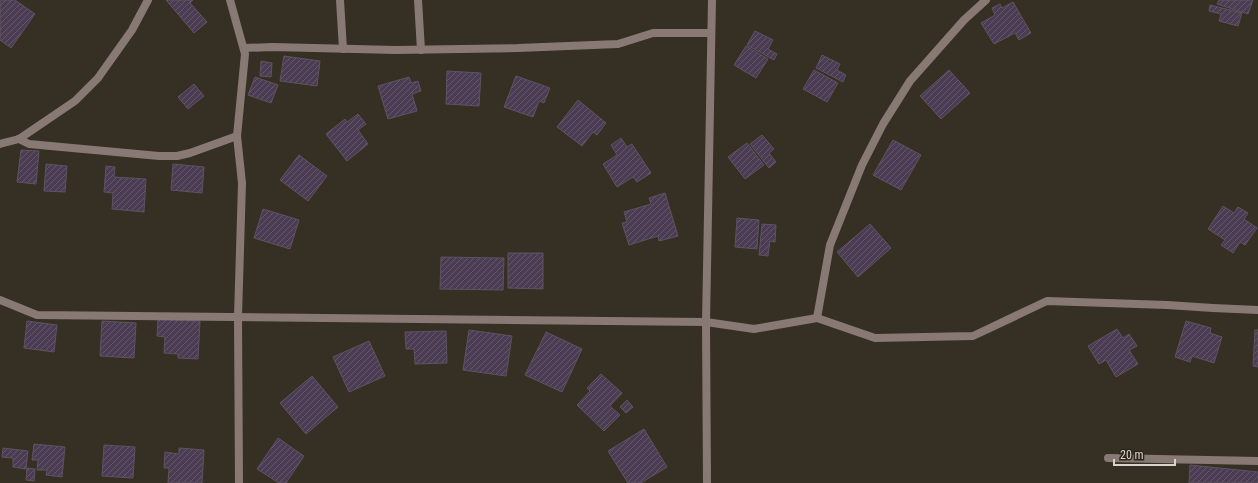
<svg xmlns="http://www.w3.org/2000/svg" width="1258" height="483" viewBox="0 0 1258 483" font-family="'Roboto Condensed',sans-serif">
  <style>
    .building { fill: url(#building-hatch); stroke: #5c5460 }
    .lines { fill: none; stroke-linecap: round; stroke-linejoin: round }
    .service { stroke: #887974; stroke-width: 8 }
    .minor { stroke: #887974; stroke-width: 8 }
  </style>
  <defs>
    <pattern id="building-hatch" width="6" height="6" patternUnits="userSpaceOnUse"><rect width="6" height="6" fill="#4c3c53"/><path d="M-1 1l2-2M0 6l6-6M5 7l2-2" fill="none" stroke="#65576b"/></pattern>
  </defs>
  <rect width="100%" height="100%" fill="#362f24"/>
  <g class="building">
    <polygon points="0,0 15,0 35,14 11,48 0,40"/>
    <polygon points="166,0 193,0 190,3 207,22 194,33"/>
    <polygon points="1219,0 1253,0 1248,14 1217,4"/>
    <polygon points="1013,2 1031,33 1019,40 1015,33 994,44 981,23 995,15 992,8 1000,4 1002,8"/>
    <polygon points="1210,5 1242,13 1238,26 1219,21 1221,14 1209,11"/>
    <polygon points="755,31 773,40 768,49 777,54 774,60 747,45"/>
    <polygon points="746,46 768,59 756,78 734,65"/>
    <polygon points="822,55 840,64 837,70 846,75 843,82 816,68"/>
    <polygon points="284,56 320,61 317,86 280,81"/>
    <polygon points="261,61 272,63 271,77 260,76"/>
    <polygon points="814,70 838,83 827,102 803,89"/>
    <polygon points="949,70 970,93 941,119 920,96"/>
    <polygon points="447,71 481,73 479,106 446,104"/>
    <polygon points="516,76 550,88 544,103 539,101 533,117 504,107"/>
    <polygon points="255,77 278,85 271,103 248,95"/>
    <polygon points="409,77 411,83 418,81 421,91 412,94 417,111 388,119 378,86"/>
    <polygon points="194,84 204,96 188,109 178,97"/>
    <polygon points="578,100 606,123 597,135 593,132 582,146 557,127"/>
    <polygon points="358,114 366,124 358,130 368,144 347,161 326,134 345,119 347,122"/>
    <polygon points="762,135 774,149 769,153 776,162 769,168 750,144"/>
    <polygon points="621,138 627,147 632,144 651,173 637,182 633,177 617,187 603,164 617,155 611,145"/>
    <polygon points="893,140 921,155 901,190 873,175"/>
    <polygon points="747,143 764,165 745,179 728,157"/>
    <polygon points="21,150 39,151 36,184 17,182"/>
    <polygon points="299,155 327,176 308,201 280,180"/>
    <polygon points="46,164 67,166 65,192 44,191"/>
    <polygon points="173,164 204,167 202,193 171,190"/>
    <polygon points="106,166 115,167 114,177 146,179 144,212 112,209 113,193 104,192"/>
    <polygon points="665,193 678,236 659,241 658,236 629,245 622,223 627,222 624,212 651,204 649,198"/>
    <polygon points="1223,206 1234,213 1238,207 1248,213 1244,219 1257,228 1245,245 1240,242 1233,253 1221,245 1225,240 1208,229"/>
    <polygon points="263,209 299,220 290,249 254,238"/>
    <polygon points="737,218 759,220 757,249 735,247"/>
    <polygon points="762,224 776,225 775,242 770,241 768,256 759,255"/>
    <polygon points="870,224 891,248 858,277 837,252"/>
    <polygon points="508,253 543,253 543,289 508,288"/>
    <polygon points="441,257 504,258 503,290 440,289"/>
    <polygon points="158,319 200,321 198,359 178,358 178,354 164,353 165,337 157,336"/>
    <polygon points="27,321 57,325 54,352 24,348"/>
    <polygon points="102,321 136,323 134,358 100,356"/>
    <polygon points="1186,321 1211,328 1210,333 1222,337 1214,363 1192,356 1190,362 1175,357"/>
    <polygon points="1117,329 1123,338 1129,334 1137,346 1129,350 1138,364 1116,377 1106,360 1099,364 1088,346"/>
    <polygon points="469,330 512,336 506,376 463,370"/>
    <polygon points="1255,330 1258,330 1258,367 1253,366"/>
    <polygon points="446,331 447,363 415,364 414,349 406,349 405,332"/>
    <polygon points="546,332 582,349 562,392 525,375"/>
    <polygon points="369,341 385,376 349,392 333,357"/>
    <polygon points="601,374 622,393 610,406 620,415 604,431 577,405 590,391 587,388"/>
    <polygon points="312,376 338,407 306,434 280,403"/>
    <polygon points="627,400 633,407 626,413 620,407"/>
    <polygon points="644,429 667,467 641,483 628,483 608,451"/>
    <polygon points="278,438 304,456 286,483 279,483 257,469"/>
    <polygon points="34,444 65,447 62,477 46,475 47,470 37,470 38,460 32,460"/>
    <polygon points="104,445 135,447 133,478 102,476"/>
    <polygon points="3,448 28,451 26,469 13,467 13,458 2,457"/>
    <polygon points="179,448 204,450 202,483 168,483 169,468 164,468 165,452 179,454"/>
    <polygon points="1190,465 1258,472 1258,483 1189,483"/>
    <polygon points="27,468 35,469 34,481 26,480"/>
  </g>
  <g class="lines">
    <g class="service">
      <polyline points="340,0 343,49"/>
      <polyline points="418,0 421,50"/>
      <polyline points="244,48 272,47 396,50 518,48 618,44 653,33 711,33"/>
    </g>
    <g class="minor">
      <polyline points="230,0 245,54 237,136 242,183 238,317 239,483"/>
      <polyline points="19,139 29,144 159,156 177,156 190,153 237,136"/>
      <polyline points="0,144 19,139 75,101 98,78 132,30 148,0"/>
      <polyline points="0,300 37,315 706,322 754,329 817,318 875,338 973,336 1047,301 1167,305 1213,308 1258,310"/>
      <polyline points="817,318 830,245 862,165 883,124 910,81 964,20 986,0"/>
      <polyline points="1108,458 1258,461"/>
      <polyline points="707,483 706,322 712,0"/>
    </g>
  </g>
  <path d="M1114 459v6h61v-6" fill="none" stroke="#d8d3cc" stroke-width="2"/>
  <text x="1120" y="459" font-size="12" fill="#d8d3cc" stroke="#2c251a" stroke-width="3" paint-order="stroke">20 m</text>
</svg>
